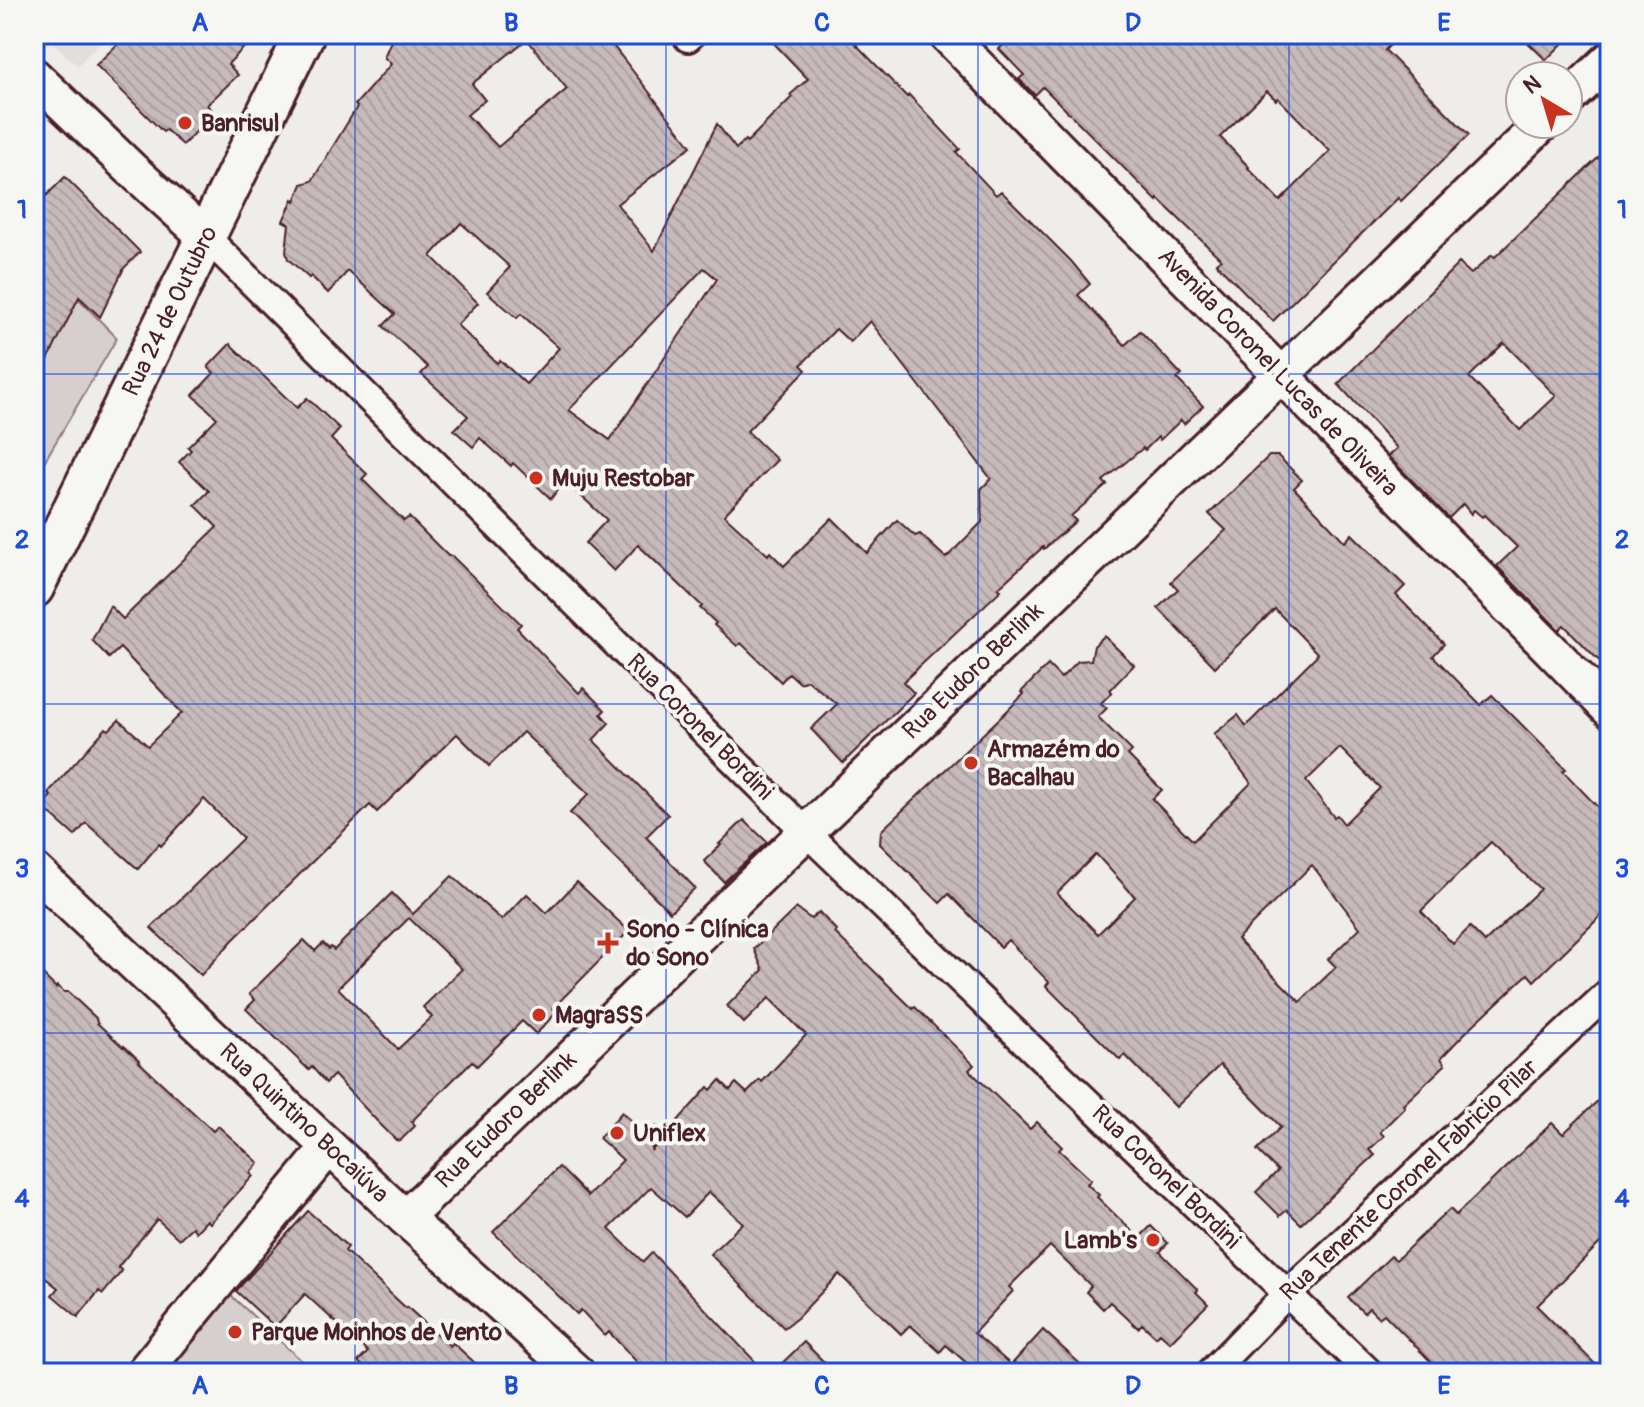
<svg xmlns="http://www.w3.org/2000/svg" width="1644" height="1407" viewBox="0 0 1644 1407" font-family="Pangolin,sans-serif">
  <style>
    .built { fill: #e3dedc }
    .grass { fill: #d7cfce; stroke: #90777c; stroke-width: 2 }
    .building { fill: url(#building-back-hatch); stroke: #4a1f2b; stroke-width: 2; fill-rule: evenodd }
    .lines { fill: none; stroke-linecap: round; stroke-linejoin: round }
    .minor-casing { stroke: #4a1f2b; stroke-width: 32 }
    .tertiary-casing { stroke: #4a1f2b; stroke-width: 40 }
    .secondary-casing { stroke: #4a1f2b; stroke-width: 44 }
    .minor { stroke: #f6f6f2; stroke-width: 26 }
    .tertiary { stroke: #f6f6f2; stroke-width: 34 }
    .secondary { stroke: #f6f6f2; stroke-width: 38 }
    .grid { fill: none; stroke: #1d4ed8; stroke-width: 2; stroke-opacity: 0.55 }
    .poi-dot { fill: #c8321e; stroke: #f6f6f2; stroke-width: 3 }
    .labels { text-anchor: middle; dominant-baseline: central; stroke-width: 8; stroke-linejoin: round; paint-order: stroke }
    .poi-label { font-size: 24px; font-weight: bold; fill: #4a1f2b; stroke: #f6f6f2; text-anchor: start }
    .street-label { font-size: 24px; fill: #4a1f2b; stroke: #f6f6f2 }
    .neatline { fill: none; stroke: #1d4ed8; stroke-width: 3 }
    .grid-label { font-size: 26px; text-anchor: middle; font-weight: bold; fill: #1d4ed8 }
  </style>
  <defs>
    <pattern id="building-back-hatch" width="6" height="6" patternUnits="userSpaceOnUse" patternTransform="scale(2)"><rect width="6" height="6" fill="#c6babb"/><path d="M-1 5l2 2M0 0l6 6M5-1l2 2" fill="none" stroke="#ac9fa1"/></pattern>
  </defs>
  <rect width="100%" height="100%" fill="#efedea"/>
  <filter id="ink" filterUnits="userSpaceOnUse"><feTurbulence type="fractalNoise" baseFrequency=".0125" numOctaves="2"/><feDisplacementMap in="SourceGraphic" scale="16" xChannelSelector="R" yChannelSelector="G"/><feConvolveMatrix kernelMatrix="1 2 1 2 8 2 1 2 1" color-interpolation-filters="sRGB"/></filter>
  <g filter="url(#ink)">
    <polygon class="built" points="44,34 108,34 77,66"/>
    <g class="grass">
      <polygon points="34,253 117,338 34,479"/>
      <polygon points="227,1292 315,1373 169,1373"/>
    </g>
    <g class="building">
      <polygon points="128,34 257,34 228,64 238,75 207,105 215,113 183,145 166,130 163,132 96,65"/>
      <path d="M394,34h210l87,112 -74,58 37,47 63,-127 19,25 9,-9 2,2 45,-45 -2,-2 18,-16 -43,-45h81l61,63 2,-2 51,54 -4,3 40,43 5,-4 70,70 19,23 -12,11 47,50 15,-14 42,44 -5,4 26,27 -19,18 -3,-4 -21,20 -2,-3 -13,13 -2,-2 -40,33 4,4 -36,31 5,5 -32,28 -1,-2 -45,41 3,2 -98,92 11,11 -71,70 -32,-34 26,-25 -30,-24 -7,3 -11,-10 -8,9 -40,-39 -4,3 -23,-21 2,-2 -16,-15 2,-2 -64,-61 -24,26 -29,-28 22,-23 -43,-40 -13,19 -38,-36 -2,3 -31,-28 -7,9 -19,-17 14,-14 -47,-42 7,-7 -45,-41 12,-12 -47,-43 -20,22 -17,-17 -2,2 -21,-19 -2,-7 3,-28 -6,-3 10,-22 2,2 7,-17 10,-3 45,-74 -2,-2 36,-41 -7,-7zM527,39l40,50 -69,58 -31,-32 18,-15 -13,-16zM461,223l49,44 -23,25 30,26 4,-4 38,34 -33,36 -26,-24 -3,3 -40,-38 21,-22 -47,-47zM704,268l13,11 -107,161 -41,-30zM870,321l121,158 -10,10 1,33 -36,36 -26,-24 -5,2 -18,-16 -30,33 -35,-35 -48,48 -14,-14 -2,3 -44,-40 53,-55 -30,-29 59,-61 -5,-5 35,-36 14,13z"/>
      <path d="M1014,34h387l-16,16 84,85 -68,66 -3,-3 -125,123 -57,-58 5,-4 -63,-60 -1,2 -114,-114 -8,8 -16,-16 5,-4 -25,-26zM1267,91l9,9 2,-2 52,53 -50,50 -32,-33 1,-1 -29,-30z"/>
      <polygon points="1519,34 1572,34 1546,60"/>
      <path d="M1599,157l11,11v504l-46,-47 -5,5 -62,-64 20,-19 -33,-32 -2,2 -8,-7 -3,4 -8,-10 -14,14 -61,-62 9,-8 -59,-64 121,-121 12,11 21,-19 3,2zM1504,343l52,53 -36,34 -51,-53z"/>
      <polygon points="65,177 140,252 124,268 100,317 79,297 34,388 34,208"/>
      <polygon points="230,344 297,408 307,398 340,429 331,439 367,474 362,479 404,521 409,517 448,556 452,556 456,560 521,624 517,628 579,693 583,688 605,710 601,714 609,723 593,740 668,815 646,837 695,888 670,912 570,813 589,794 523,732 489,766 457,734 377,812 370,805 233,940 201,975 151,928 243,838 204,799 161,846 159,844 138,869 86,823 75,836 41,806 51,796 48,793 106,728 109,730 119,720 148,746 182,713 120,648 109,658 92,640 110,606 123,619 217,527 195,505 209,491 179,462 191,450 188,447 217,418 193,395 214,373 208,367"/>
      <path d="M1269,456h9l24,24 -8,8 51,54 7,-8 53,52 -9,9 48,49 -11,12 48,49 11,-10 74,74 -3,2 47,49v87l-76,74 -6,-7 -59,55 -28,29 4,7 -42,40 2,2 -25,25 4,4 -15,14 6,5 -74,69 -14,-14 -7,6 -24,-24 22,-21 -21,-21 24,-23 -61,-62 -44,42 -51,-52 -5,5 -74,-74 3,-4 -41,-42 -7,7 -52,-53 -9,9 -60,-59 1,-13 122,-116 21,-21 -3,-2 27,-27 13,13 17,-17 13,-1 3,-14 10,-10 30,29 -24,25 2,2 -11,11 6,5 -9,9 34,34 -4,4 34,35 -10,9 41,42 58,-58 -37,-49 24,-19 8,11 72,-72 -43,-45 -60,58 -57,-59 20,-19 -7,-7 55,-52 -17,-16zM1340,748l40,40 -36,36 -7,-9 -3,2 -28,-36zM1491,842l49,47 -55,53 -15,-15 -17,17 -32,-33zM1096,854l39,43 -37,37 -41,-41zM1312,865l48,63 -32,31 8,8 -36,35 -63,-63z"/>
      <polygon points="744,820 767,842 724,882 704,861 721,845 719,844"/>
      <path d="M452,876l50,44 25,-26 20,19 30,-31 52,49 -76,77 4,4 -21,22 -14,-13 -45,45 -5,-5 -61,61 4,4 -15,15 -4,-1 -19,-19 -43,-46 -8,8 -14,-16 -3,3 -63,-61 9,-9 -6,-6 55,-54 11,11 8,-8 6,6 2,-2 3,3 58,-57 21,21zM409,918l53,51 -39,38 9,10 -34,32 -60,-61z"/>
      <polygon points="796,908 811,919 819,912 837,931 835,933 913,1009 915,1007 974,1065 969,1070 1030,1129 1037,1122 1062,1147 1059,1150 1091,1180 1087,1184 1099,1195 1097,1197 1139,1238 1151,1226 1168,1243 1160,1252 1198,1290 1196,1292 1208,1304 1170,1342 1160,1333 1156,1337 1142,1324 1138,1328 1110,1302 1103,1309 1086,1292 1091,1286 1050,1246 1009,1287 1013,1291 974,1333 1011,1365 1043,1330 1090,1373 978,1373 946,1345 940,1352 910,1325 901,1334 839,1274 797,1318 784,1328 710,1254 743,1223 709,1192 685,1217 651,1187 609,1229 643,1262 652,1253 766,1373 647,1373 609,1332 605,1336 581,1310 577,1314 493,1232 559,1167 588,1196 623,1160 599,1138 622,1112 648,1136 657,1126 651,1151 708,1087 711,1090 720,1080 730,1090 736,1083 747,1093 760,1080 762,1082 806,1035 769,998 744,1023 727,1006 763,970 754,949"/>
      <polygon points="34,966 56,988 57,986 64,992 68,992 96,1018 97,1023 123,1047 124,1046 140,1061 139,1062 213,1131 218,1126 259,1163 250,1173 253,1176 210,1223 207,1220 196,1232 192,1227 179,1239 157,1219 118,1267 122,1271 103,1294 99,1291 78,1317 52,1295 58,1288 34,1269"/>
      <polygon points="1610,1089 1610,1233 1537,1306 1604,1373 1442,1373 1384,1314 1379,1318 1369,1308 1364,1313 1348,1298 1391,1256 1396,1260 1450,1209 1456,1215 1552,1123 1563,1134"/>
      <polygon points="308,1211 348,1247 345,1251 406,1308 407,1307 450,1346 453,1343 486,1373 372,1373 358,1362 368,1352 305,1294 275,1327 236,1291"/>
      <polygon points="804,1342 835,1373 772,1373"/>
    </g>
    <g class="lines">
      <g class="minor-casing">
        <g id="minor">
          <polyline points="688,38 692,34"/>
          <polyline points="206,237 806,832 1370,1373"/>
          <polyline points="1210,1373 1287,1294 1610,991"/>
        </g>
      </g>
      <g class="tertiary-casing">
        <g id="tertiary">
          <polyline points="946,34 1610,710"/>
          <polyline points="34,76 131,169 206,237"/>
          <polyline points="1568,99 1610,59"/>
          <polyline points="34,870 405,1218 577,1373"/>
          <polyline points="405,1218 1542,124"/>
          <polyline points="143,1373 329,1147"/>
        </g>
      </g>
      <g class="secondary-casing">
        <polyline id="secondary" points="34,588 305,34"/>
      </g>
      <use href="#minor" class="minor"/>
      <use href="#tertiary" class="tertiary"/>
      <use href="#secondary" class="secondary"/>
    </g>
  </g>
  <path class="grid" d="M355,34v1339M666,34v1339M978,34v1339M1289,34v1339M34,374h1576M34,704h1576M34,1033h1576"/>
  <g class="poi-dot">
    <circle cx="185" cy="123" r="8"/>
    <circle cx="536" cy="478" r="8"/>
    <circle cx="971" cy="763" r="8"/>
    <path d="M604 931h8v8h8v8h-8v8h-8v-8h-8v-8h8z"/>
    <circle cx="539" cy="1015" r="8"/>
    <circle cx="617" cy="1133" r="8"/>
    <circle cx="1153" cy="1240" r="8"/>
    <circle cx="235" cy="1332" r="8"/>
  </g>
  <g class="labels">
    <g class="poi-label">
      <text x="201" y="123">Banrisul</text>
      <text x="552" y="478">Muju Restobar</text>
      <text x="987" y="749">Armazém do<tspan x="987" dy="28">Bacalhau</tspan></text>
      <text x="626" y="929">Sono - Clínica<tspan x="626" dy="28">do Sono</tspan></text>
      <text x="555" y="1015">MagraSS</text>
      <text x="633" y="1133">Uniflex</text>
      <text x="1137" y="1240" text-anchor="end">Lamb's</text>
      <text x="251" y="1332">Parque Moinhos de Vento</text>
    </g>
    <g class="street-label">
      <text transform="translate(170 311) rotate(-64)">Rua 24 de Outubro</text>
      <text transform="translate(1278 372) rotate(46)">Avenida Coronel Lucas de Oliveira</text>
      <text transform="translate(973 671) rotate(-44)">Rua Eudoro Berlink</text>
      <text transform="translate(700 727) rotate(45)">Rua Coronel Bordini</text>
      <text transform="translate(506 1120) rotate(-44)">Rua Eudoro Berlink</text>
      <text transform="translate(304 1123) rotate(43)">Rua Quintino Bocaiúva</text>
      <text transform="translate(1166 1177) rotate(44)">Rua Coronel Bordini</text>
      <text transform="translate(1409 1180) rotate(-43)">Rua Tenente Coronel Fabricio Pilar</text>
    </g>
  </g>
  <rect width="1644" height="1407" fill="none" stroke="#f6f6f2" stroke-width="88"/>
  <g transform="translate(1544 100) rotate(322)"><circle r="38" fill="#f6f6f2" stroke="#b1a0a2" stroke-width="2"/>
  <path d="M0-6L14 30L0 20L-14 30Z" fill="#c8321e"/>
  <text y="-12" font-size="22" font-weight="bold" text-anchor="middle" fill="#4a1f2b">N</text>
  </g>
  <rect x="44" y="44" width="1556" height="1319" class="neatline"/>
  <g class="grid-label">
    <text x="200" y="31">A</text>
    <text x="511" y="31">B</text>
    <text x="822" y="31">C</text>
    <text x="1133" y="31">D</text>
    <text x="1444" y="31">E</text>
    <text x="22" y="218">1</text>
    <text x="1622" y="218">1</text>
    <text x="22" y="548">2</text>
    <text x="1622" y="548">2</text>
    <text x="22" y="877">3</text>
    <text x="1622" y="877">3</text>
    <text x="22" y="1207">4</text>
    <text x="1622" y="1207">4</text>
    <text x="200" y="1394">A</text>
    <text x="511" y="1394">B</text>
    <text x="822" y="1394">C</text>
    <text x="1133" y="1394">D</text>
    <text x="1444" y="1394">E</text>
  </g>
</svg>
